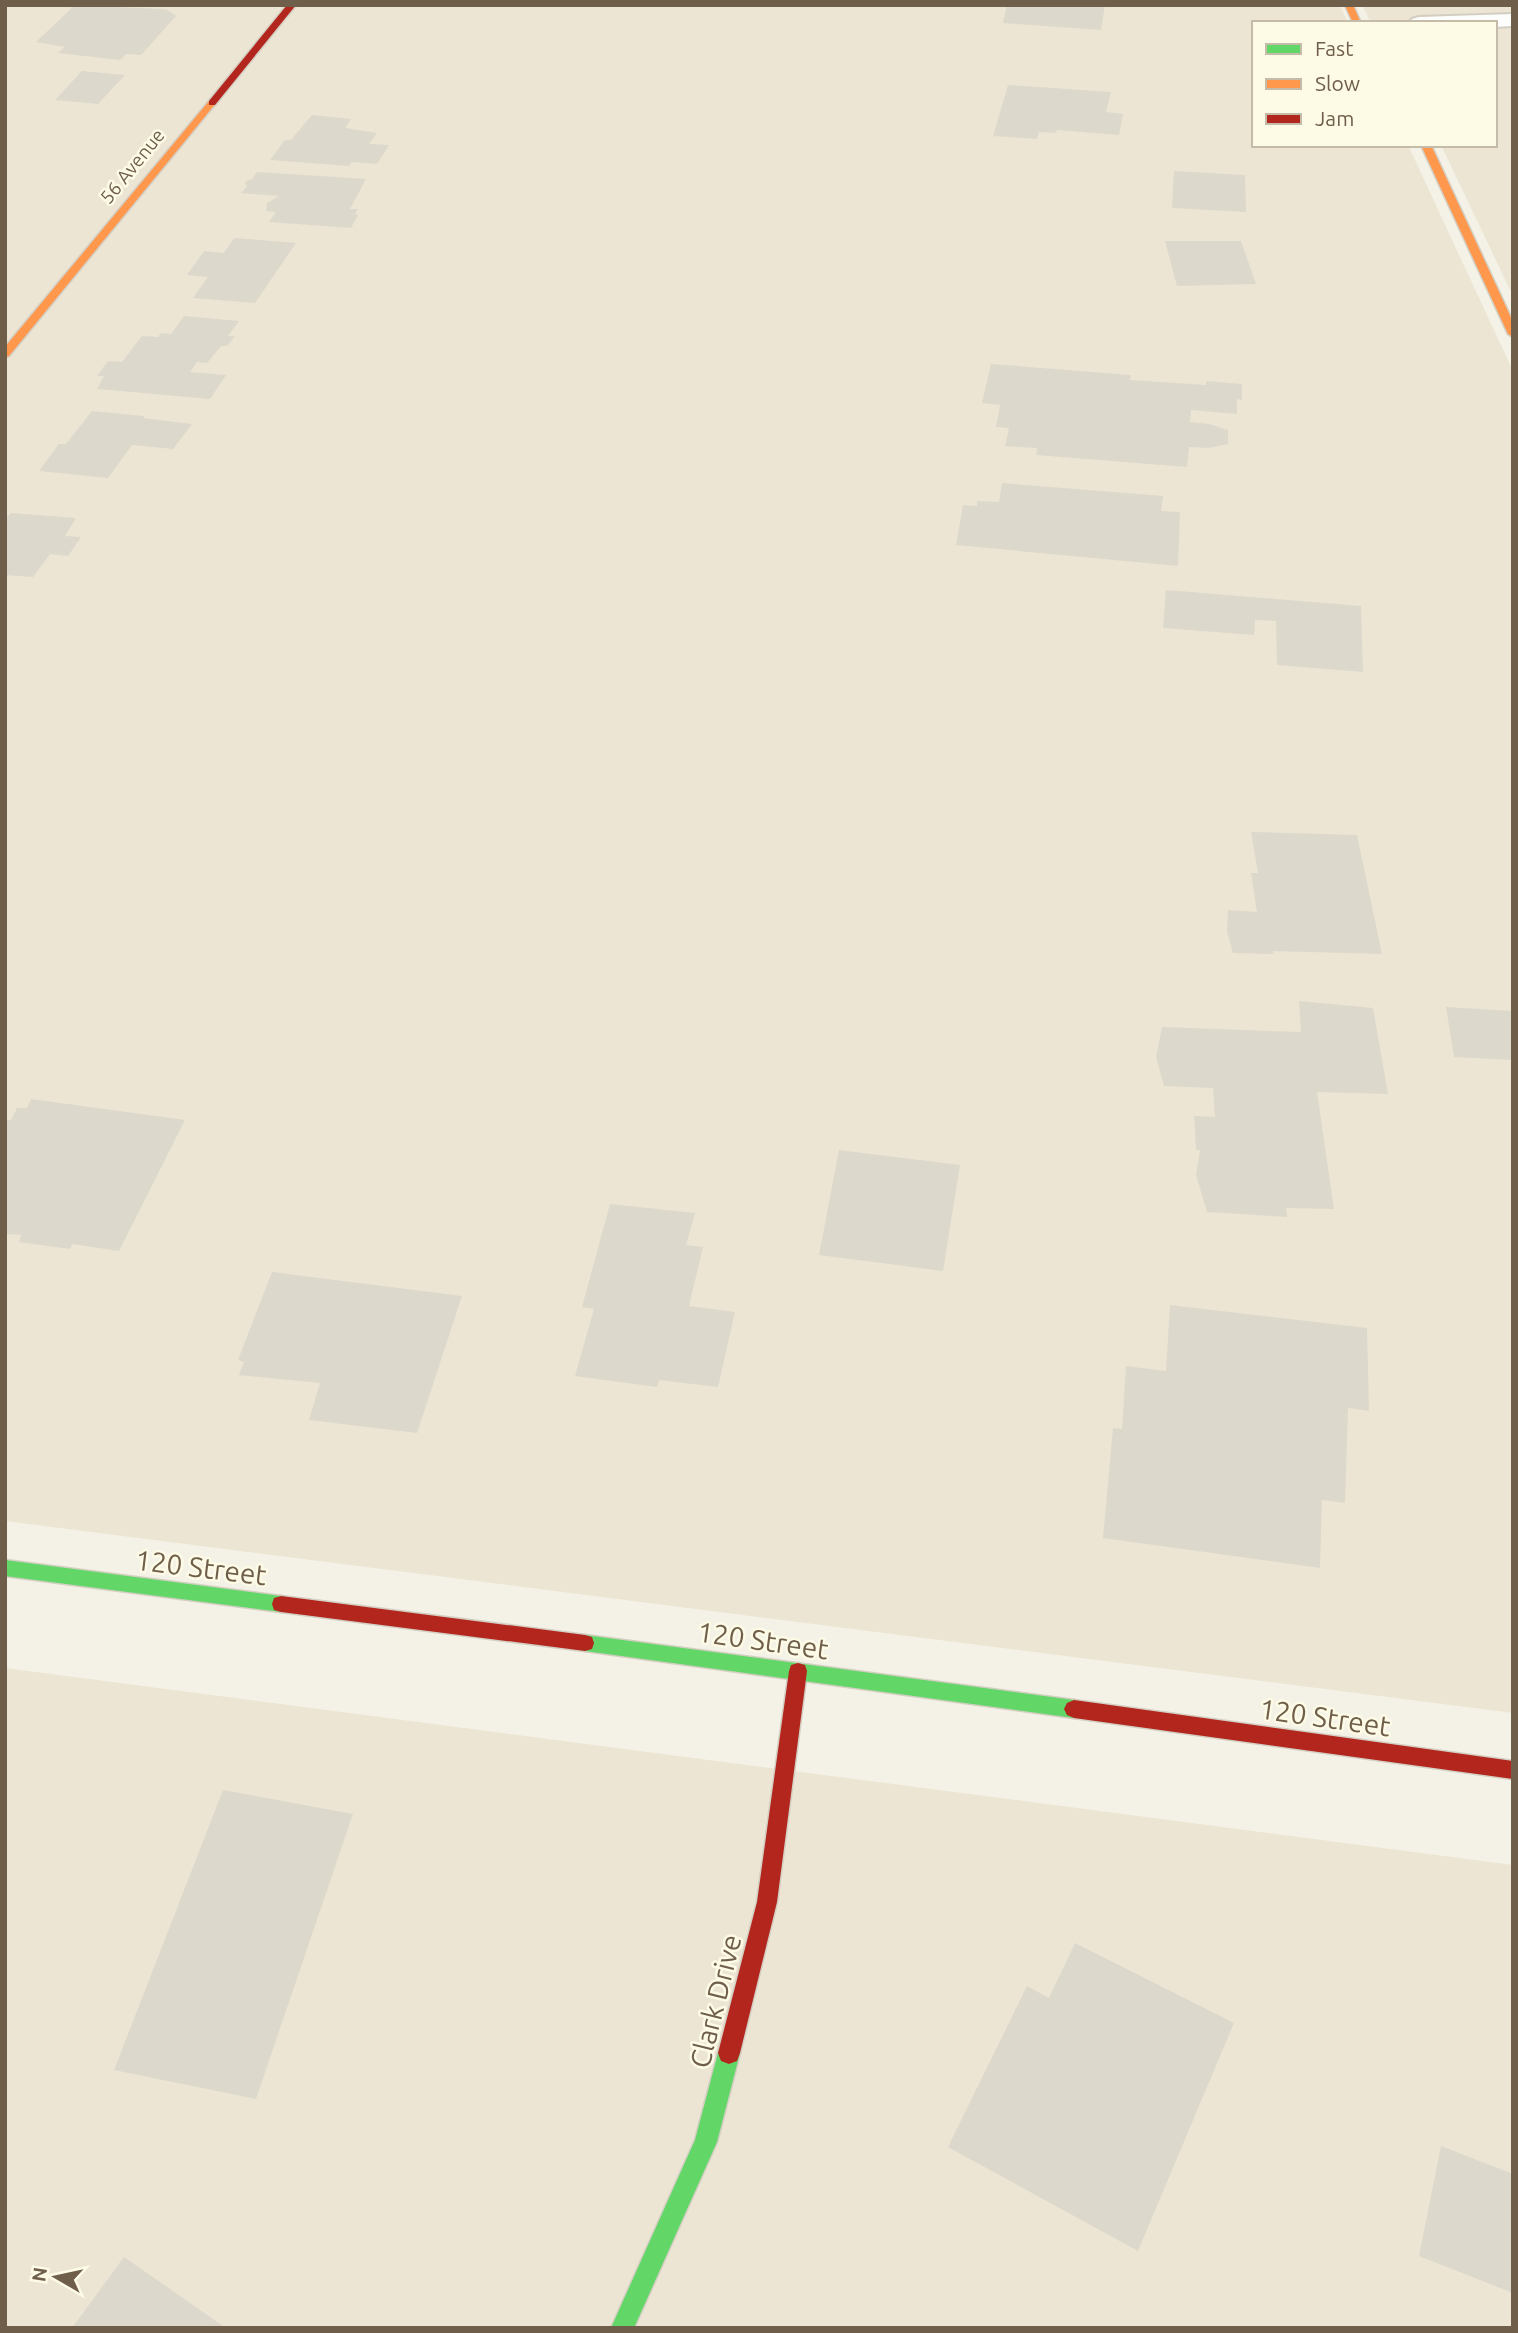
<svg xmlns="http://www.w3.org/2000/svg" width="1518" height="2333" viewBox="0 0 1518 2333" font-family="Ubuntu,sans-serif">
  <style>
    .residential { fill: #ece5d3 }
    .building { fill: #ddd8cc }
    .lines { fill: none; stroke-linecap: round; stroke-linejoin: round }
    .lane-casing { stroke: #d2cec2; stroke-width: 4 }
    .fast-casing { stroke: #d4cfc3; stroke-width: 3 }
    .slow-casing { stroke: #d4cfc3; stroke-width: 3 }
    .jam-casing { stroke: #d4cfc3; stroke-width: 3 }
    .lane { fill: #fdfdfb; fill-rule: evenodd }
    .fast { fill: #63d668; fill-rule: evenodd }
    .slow { fill: #ff974d; fill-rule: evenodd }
    .jam { fill: #b3261e; fill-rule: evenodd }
    .labels { text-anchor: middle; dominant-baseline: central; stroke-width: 5; stroke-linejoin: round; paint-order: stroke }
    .far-street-label { font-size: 19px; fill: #6f5f4a; stroke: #fdfae6 }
    .near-street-label { font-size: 28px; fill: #6f5f4a; stroke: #fdfae6 }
  </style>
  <rect width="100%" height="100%" fill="#f4f2e6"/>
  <g class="residential">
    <polygon points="5,5 1340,5 1348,23 1254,23 1254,145 1408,145 1513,371 1513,1713 5,1521"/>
    <polygon points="1362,5 1513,5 1513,296 1441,145 1495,145 1495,23 1371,23"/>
    <polygon points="5,1668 1513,1865 1513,2328 5,2328"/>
  </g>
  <g class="building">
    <polygon points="75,5 159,9 168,10 176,16 141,55 126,54 120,60 58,53 65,47 36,42"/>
    <polygon points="1007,5 1105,5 1101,30 1003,23"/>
    <polygon points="82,71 125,75 98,104 55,100"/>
    <polygon points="1008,85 1111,92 1106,112 1123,114 1119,135 1057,130 1056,133 1039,132 1037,139 993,136"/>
    <polygon points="312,115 351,119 345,128 377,133 369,144 389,145 377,164 352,162 349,166 270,160 285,140 291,140"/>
    <polygon points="1174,171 1245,175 1246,212 1172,208"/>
    <polygon points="257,172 366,179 350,209 358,209 355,214 358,215 351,228 269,222 276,212 266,211 267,203 279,196 241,193 247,186 245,182 252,179"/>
    <polygon points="234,238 296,243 255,303 193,298 208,277 187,275 204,251 224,253"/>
    <polygon points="1165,241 1241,241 1256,284 1177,286"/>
    <polygon points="184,316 239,321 228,336 235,336 227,346 221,346 207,363 197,362 190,372 226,375 210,399 97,389 104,376 97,376 108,361 122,362 142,336 158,337 161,333 171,334"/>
    <polygon points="991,364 1131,375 1130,380 1206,385 1206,381 1242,384 1242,400 1237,399 1237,414 1191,410 1190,422 1209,424 1228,430 1228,444 1208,448 1189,447 1187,467 1036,455 1037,448 1005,446 1009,428 996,427 1000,405 982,403"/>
    <polygon points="92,411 144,416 143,418 192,424 173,449 132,445 108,478 39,471 59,444 66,444"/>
    <polygon points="1002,483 1163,496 1161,511 1180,512 1178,566 956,545 963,505 977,506 977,501 999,502"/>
    <polygon points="11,513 76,518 65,536 81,537 68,556 50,554 33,577 5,575 5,520"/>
    <polygon points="1166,590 1361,606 1363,672 1277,665 1276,621 1255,620 1254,635 1163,628"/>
    <polygon points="1251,832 1357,835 1382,954 1273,951 1274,954 1233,953 1227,931 1228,910 1257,912 1251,873 1258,873"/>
    <polygon points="1299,1001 1373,1008 1388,1094 1317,1092 1334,1209 1286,1208 1287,1217 1207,1212 1196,1175 1200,1150 1196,1150 1194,1116 1215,1117 1213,1088 1164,1086 1156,1057 1162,1027 1301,1032"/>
    <polygon points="1446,1007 1513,1011 1513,1060 1454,1057"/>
    <polygon points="31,1099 185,1120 119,1251 72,1244 70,1249 19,1242 21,1235 5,1234 5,1120 11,1120 17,1108 27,1108"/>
    <polygon points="839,1150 960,1165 943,1271 819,1255"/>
    <polygon points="610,1204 695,1213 686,1245 703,1247 689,1306 735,1312 718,1387 659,1380 657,1387 575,1376 594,1309 582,1307"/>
    <polygon points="272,1272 462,1296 417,1433 309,1420 320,1383 239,1375 244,1362 238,1360"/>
    <polygon points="1170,1305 1367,1328 1369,1411 1348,1408 1345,1503 1322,1500 1320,1568 1103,1538 1113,1428 1122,1429 1126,1366 1166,1371"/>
    <polygon points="223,1790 353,1814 256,2099 114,2070"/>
    <polygon points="1075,1943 1234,2023 1138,2251 948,2147 1027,1986 1049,1998"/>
    <polygon points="1441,2146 1513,2174 1513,2293 1419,2256"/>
    <polygon points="124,2257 226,2328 72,2328"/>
  </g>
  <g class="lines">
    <g class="lane-casing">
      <polygon id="lane" points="1513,14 1513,26 1495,27 1495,23 1409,23 1412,19 1419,17"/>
    </g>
    <g class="fast-casing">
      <g id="fast">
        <polygon points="5,1560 281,1596 288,1598 290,1604 288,1610 281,1612 5,1576"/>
        <polygon points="585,1635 1074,1700 1081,1703 1084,1709 1081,1715 1074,1718 585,1651 578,1649 576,1643 578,1637"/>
        <polygon points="729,2042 737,2045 740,2053 717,2142 634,2328 611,2328 695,2140 718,2053 721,2045"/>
      </g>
    </g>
    <g class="slow-casing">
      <g id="slow">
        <polygon points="1345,5 1353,5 1361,23 1353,23"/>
        <polygon points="209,101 216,103 9,356 5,357 5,347"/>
        <polygon points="1421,145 1431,145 1513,322 1513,337 1508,334"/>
      </g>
    </g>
    <g class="jam-casing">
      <g id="jam">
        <polygon points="287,5 296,5 215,105 209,105 209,101"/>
        <polygon points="281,1596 585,1635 592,1637 594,1643 592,1649 585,1651 281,1612 274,1610 272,1604 274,1598"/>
        <polygon points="798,1663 805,1665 807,1671 777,1902 740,2053 737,2061 729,2064 721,2061 718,2053 757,1902 789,1671 791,1665"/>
        <polygon points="1074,1700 1513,1761 1513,1779 1074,1718 1067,1715 1064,1709 1067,1703"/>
      </g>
    </g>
    <use href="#lane" class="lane"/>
    <use href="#fast" class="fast"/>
    <use href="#slow" class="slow"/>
    <use href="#jam" class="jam"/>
  </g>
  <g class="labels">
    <g class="far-street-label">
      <text transform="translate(132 166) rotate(-51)">56 Avenue</text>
    </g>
    <g class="near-street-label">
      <text transform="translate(201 1567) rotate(7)">120 Street</text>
      <text transform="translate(763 1640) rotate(8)">120 Street</text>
      <text transform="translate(1325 1717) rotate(8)">120 Street</text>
      <text transform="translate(715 2001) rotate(-76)">Clark Drive</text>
    </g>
  </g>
  <rect width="1518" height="2333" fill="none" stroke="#6f5f4a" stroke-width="14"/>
  <rect x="1252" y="21" width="245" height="126" fill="#fdfae6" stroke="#c4bca8" stroke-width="2"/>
  <rect x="1266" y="44" width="35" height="10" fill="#63d668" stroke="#c4bca8" stroke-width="2"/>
  <text x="1315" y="56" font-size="21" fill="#6f5f4a">Fast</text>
  <rect x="1266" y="79" width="35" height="10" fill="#ff974d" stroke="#c4bca8" stroke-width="2"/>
  <text x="1315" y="91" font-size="21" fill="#6f5f4a">Slow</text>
  <rect x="1266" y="114" width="35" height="10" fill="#b3261e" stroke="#c4bca8" stroke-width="2"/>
  <text x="1315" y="126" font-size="21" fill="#6f5f4a">Jam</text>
  <g transform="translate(56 2277) rotate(279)" stroke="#fdfae6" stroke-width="5" paint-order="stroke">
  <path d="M0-5L12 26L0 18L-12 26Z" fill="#6f5f4a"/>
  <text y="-10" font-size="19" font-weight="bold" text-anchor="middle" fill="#6f5f4a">N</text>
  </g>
</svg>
